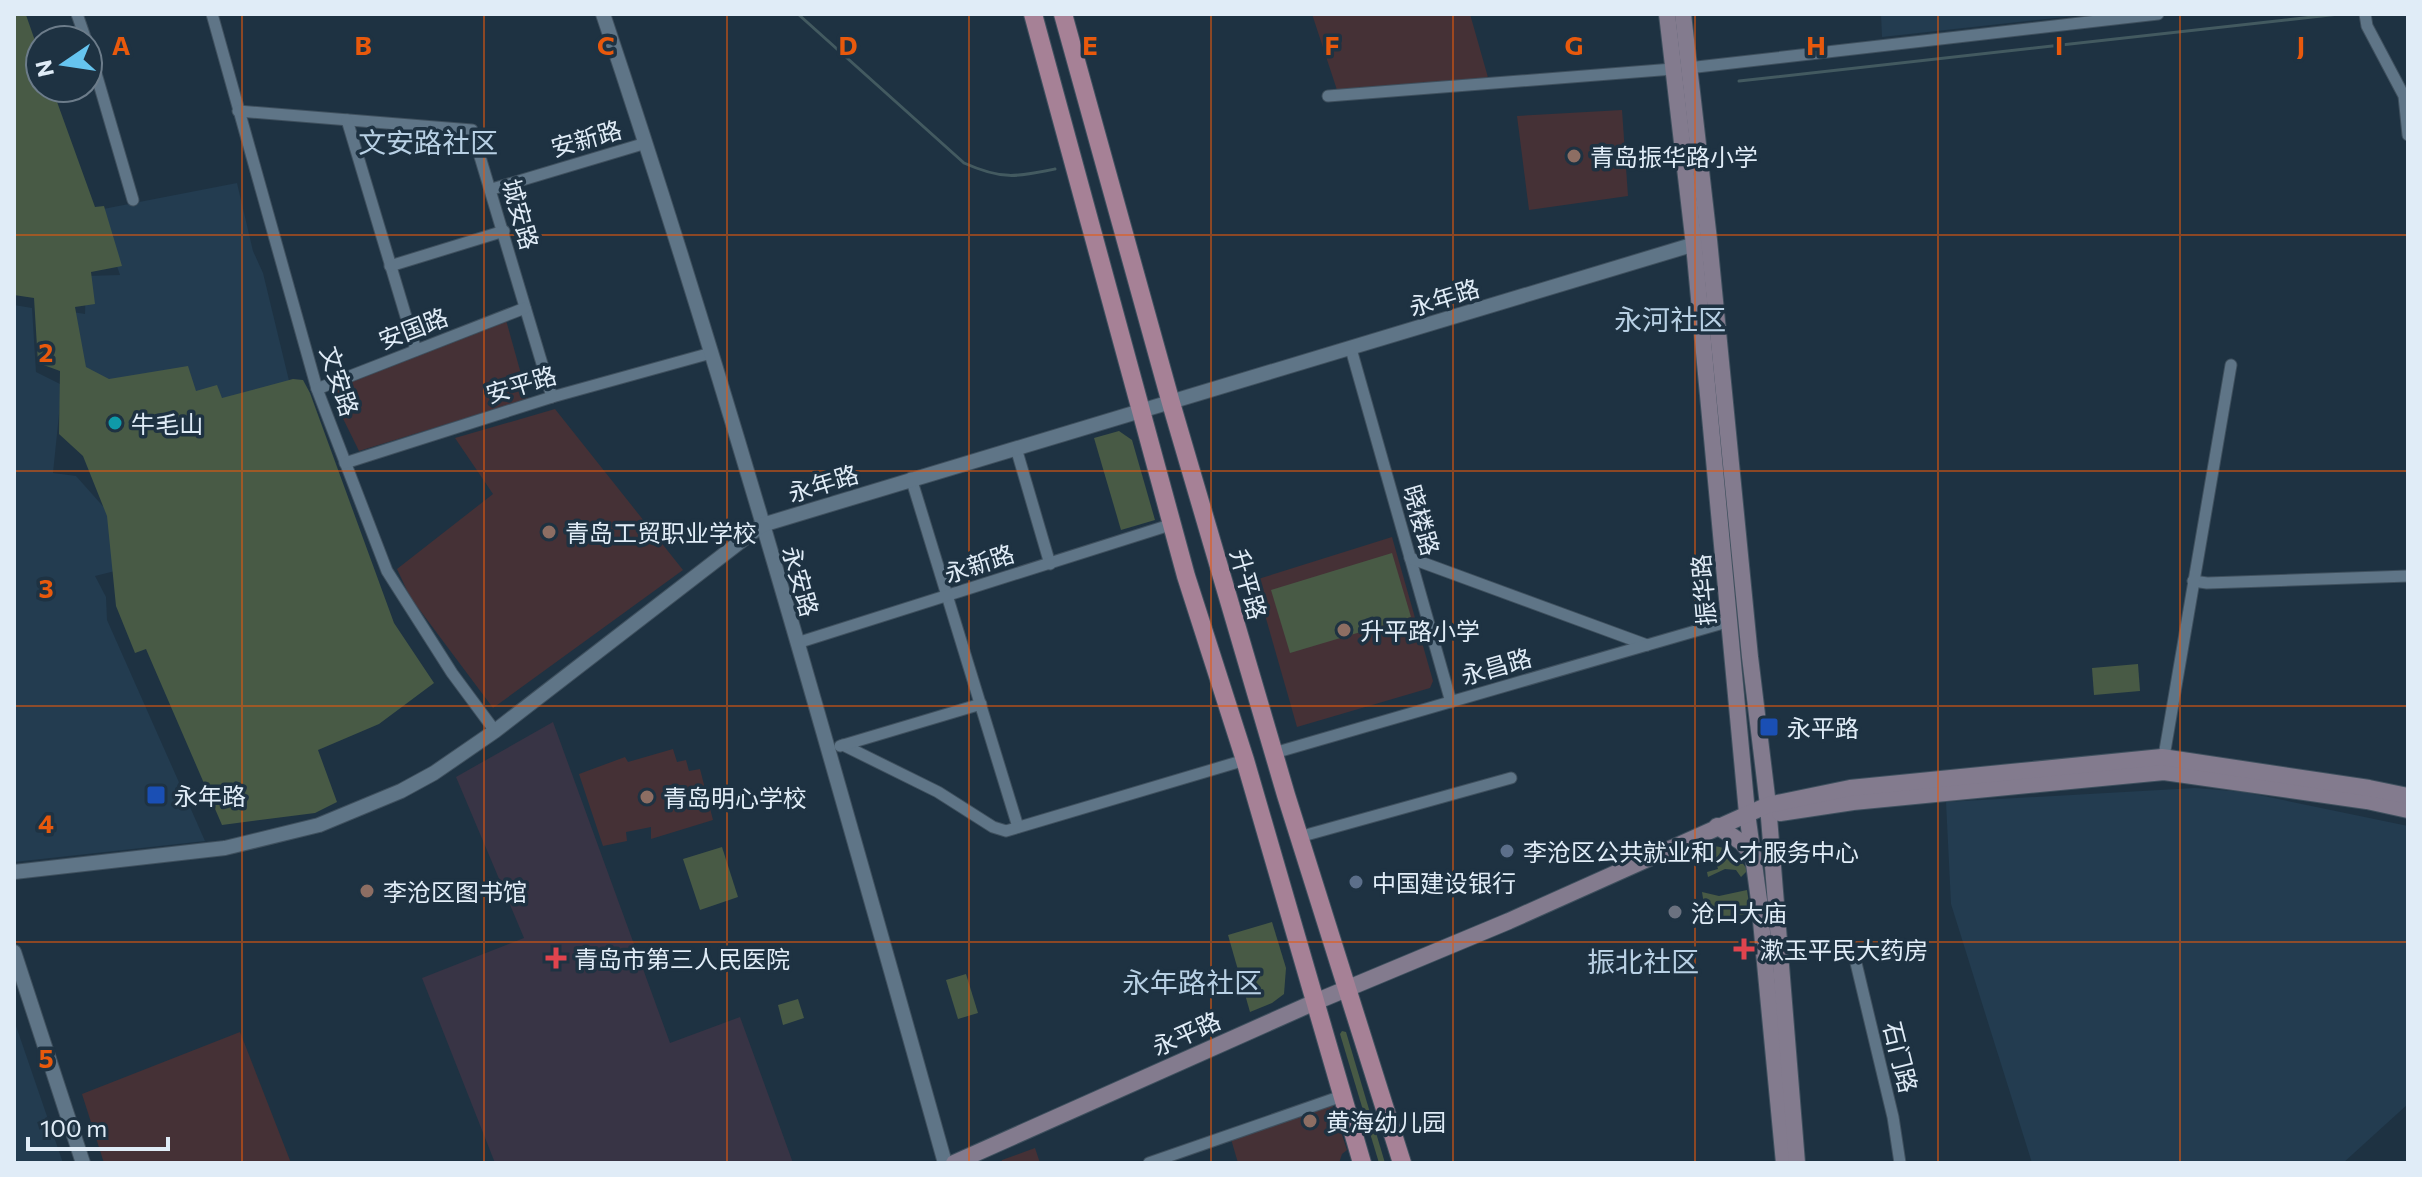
<svg xmlns="http://www.w3.org/2000/svg" width="2422" height="1177" viewBox="0 0 2422 1177" font-family="Commissioner,'Noto Sans SC',sans-serif">
  <style>
    .built { fill: #233c50 }
    .education { fill: #453136 }
    .medical { fill: #383445 }
    .green { fill: #485a45 }
    .lines { fill: none; stroke-linecap: round; stroke-linejoin: round }
    .stream { stroke: #435a60; stroke-width: 3 }
    .minor-casing { stroke: #3f505e; stroke-width: 13 }
    .tertiary-casing { stroke: #3f505e; stroke-width: 16 }
    .secondary-casing { stroke: #3f505e; stroke-width: 18 }
    .primary-casing { stroke: #3f505e; stroke-width: 20 }
    .minor { stroke: #5f7587; stroke-width: 11 }
    .tertiary { stroke: #5f7587; stroke-width: 14 }
    .secondary { stroke: #837b8e; stroke-width: 16 }
    .primary { stroke: #a68196; stroke-width: 18 }
    .grid { fill: none; stroke: #e8590c; stroke-width: 2; stroke-opacity: 0.55 }
    .education-dot { fill: #8d6e63; stroke: #1e3242; stroke-width: 3 }
    .culture-dot { fill: #0f9aa8; stroke: #1e3242; stroke-width: 3 }
    .transit-dot { fill: #1a4fb4; stroke: #1e3242; stroke-width: 3 }
    .service-dot { fill: #5c6f8a; stroke: #1e3242; stroke-width: 3 }
    .worship-dot { fill: #6b7280; stroke: #1e3242; stroke-width: 3 }
    .health-dot { fill: #e0444e; stroke: #1e3242; stroke-width: 3 }
    .labels { text-anchor: middle; dominant-baseline: central; stroke-width: 7; stroke-linejoin: round; paint-order: stroke }
    .street-label { font-size: 24px; fill: #e0ecf7; stroke: #1e3242 }
    .poi-label { font-size: 24px; fill: #e0ecf7; stroke: #1e3242; text-anchor: start }
    .quarter-label { font-size: 28px; fill: #b8d0e4; stroke: #1e3242 }
    .grid-label { font-size: 26px; text-anchor: middle; font-weight: bold; fill: #e8590c; stroke: #1e3242; stroke-width: 7; stroke-linejoin: round; paint-order: stroke }
  </style>
  <rect width="100%" height="100%" fill="#1e3242"/>
  <g class="built">
    <polygon points="1881,14 2092,14 1882,37"/>
    <polygon points="237,183 253,251 263,273 291,389 218,411 91,392 60,310 85,314 86,276 120,275 98,210"/>
    <polygon points="14,305 32,308 36,372 62,385 53,473 76,476 108,512 115,571 95,576 106,597 107,620 205,841 14,862"/>
    <polygon points="2195,788 2244,792 2408,826 2408,1104 2343,1163 2032,1163 1951,904 1946,802"/>
    <polygon points="14,1020 63,1163 14,1163"/>
  </g>
  <g class="education">
    <polygon points="1312,14 1470,14 1489,81 1337,90"/>
    <polygon points="1622,110 1628,196 1529,210 1517,116"/>
    <polygon points="506,320 528,399 359,451 329,390"/>
    <polygon points="555,409 683,570 493,708 410,597 397,569 493,494 455,438"/>
    <polygon points="1392,537 1433,681 1430,688 1297,727 1255,580"/>
    <polygon points="673,749 677,762 686,760 689,771 700,769 713,820 651,839 651,827 626,832 627,841 603,846 579,774 625,757 628,762"/>
    <polygon points="240,1032 291,1163 104,1163 82,1094"/>
    <polygon points="1332,1104 1347,1150 1342,1154 1339,1163 1238,1163 1231,1139"/>
    <polygon points="1035,1148 1040,1163 1001,1163 1002,1160"/>
  </g>
  <polygon class="medical" points="553,722 670,1043 740,1017 793,1163 495,1163 422,978 524,938 456,777"/>
  <g class="green">
    <polygon points="14,14 26,15 40,55 40,88 52,88 95,207 104,206 122,266 91,272 95,304 75,307 86,367 109,379 188,366 196,391 217,385 222,398 293,379 303,380 310,393 394,623 434,683 379,724 318,750 337,802 315,813 222,825 146,649 135,653 116,606 107,516 83,456 59,434 60,371 38,363 34,298 14,295"/>
    <polygon points="1119,431 1132,440 1155,520 1121,530 1094,438"/>
    <polygon points="1392,553 1411,617 1290,653 1271,590"/>
    <polygon points="2138,664 2140,691 2094,695 2092,668"/>
    <path d="M1712,846c19,1 25,10 36,24l-7,7 -5,-7 -11,-1 -17,8 -1,-5 11,-3 -5,-16 -20,6 -3,-5z"/>
    <polygon points="722,847 738,897 700,910 683,859"/>
    <polygon points="1747,890 1750,910 1747,914 1713,918 1705,911 1702,892 1719,896"/>
    <polygon points="1272,922 1286,968 1284,994 1272,1003 1250,1012 1228,935"/>
    <polygon points="966,974 978,1013 958,1019 946,980"/>
    <polygon points="798,999 804,1018 783,1025 778,1005"/>
    <polygon points="1342,1031 1346,1032 1385,1163 1379,1163 1340,1034"/>
  </g>
  <g class="lines">
    <g class="stream">
      <path d="M798,14l166,149c38,17 52,14 91,6"/>
      <polyline points="1739,81 2339,14"/>
    </g>
    <g class="minor-casing">
      <g id="minor">
        <polyline points="77,14 86,40"/>
        <polyline points="212,14 317,389 387,571 452,673 495,731"/>
        <polyline points="2365,14 2367,26 2404,96 2408,135"/>
        <polyline points="88,46 133,200"/>
        <polyline points="1688,68 2158,14"/>
        <polyline points="1328,96 1673,69"/>
        <polyline points="238,111 472,130 552,397"/>
        <polyline points="347,120 416,350"/>
        <polyline points="492,189 646,143"/>
        <polyline points="390,266 504,231"/>
        <polyline points="1351,349 1451,702"/>
        <polyline points="317,389 525,308"/>
        <polyline points="1016,448 1050,564"/>
        <polyline points="345,463 552,397 711,353"/>
        <polyline points="911,478 1018,827"/>
        <polyline points="1410,558 1647,645"/>
        <polyline points="2193,581 2207,583 2408,576"/>
        <polyline points="797,643 1173,524"/>
        <polyline points="843,745 938,792 993,827 1006,831 1245,760"/>
        <polyline points="840,746 981,704"/>
        <polyline points="1274,753 1730,621"/>
        <polyline points="2163,762 2231,365"/>
        <polyline points="1299,837 1511,778"/>
        <polyline points="1856,963 1893,1117 1900,1163"/>
        <polyline points="1149,1163 1342,1096"/>
      </g>
    </g>
    <g class="tertiary-casing">
      <g id="tertiary">
        <path d="M603,14c127,379 234,764 342,1149"/>
        <polyline points="14,872 225,848 319,825 401,791 434,773 495,731 762,525 1705,241"/>
        <polyline points="14,952 83,1163"/>
      </g>
    </g>
    <g class="secondary-casing">
      <g id="secondary">
        <polyline points="1667,14 1694,245 1747,813 1759,900 1784,1163"/>
        <polyline points="1683,14 1709,240 1750,657 1768,805 1797,1163"/>
        <polyline points="1780,813 1853,802 2164,772 2367,801 2408,810"/>
        <polyline points="1717,826 1741,842 1753,855"/>
        <polyline points="954,1163 1315,1002 1509,921 1768,805 1850,788 2162,757 2369,788 2408,796"/>
      </g>
    </g>
    <g class="primary-casing">
      <g id="primary">
        <polyline points="1033,14 1186,576 1245,760 1362,1163"/>
        <polyline points="1063,14 1171,403 1286,795 1402,1163"/>
      </g>
    </g>
    <use href="#minor" class="minor"/>
    <use href="#tertiary" class="tertiary"/>
    <use href="#secondary" class="secondary"/>
    <use href="#primary" class="primary"/>
  </g>
  <path class="grid" d="M242,14v1149M484,14v1149M727,14v1149M969,14v1149M1211,14v1149M1453,14v1149M1695,14v1149M1938,14v1149M2180,14v1149M14,235h2394M14,471h2394M14,706h2394M14,942h2394"/>
  <g class="education-dot">
    <circle cx="1574" cy="156" r="8"/>
    <circle cx="549" cy="532" r="8"/>
    <circle cx="1344" cy="630" r="8"/>
    <circle cx="647" cy="797" r="8"/>
    <circle cx="367" cy="891" r="8"/>
    <circle cx="1310" cy="1121" r="8"/>
  </g>
  <circle class="culture-dot" cx="115" cy="423" r="8"/>
  <g class="transit-dot">
    <rect x="1759" y="717" width="20" height="20" rx="4"/>
    <rect x="146" y="785" width="20" height="20" rx="4"/>
  </g>
  <g class="service-dot">
    <circle cx="1507" cy="851" r="8"/>
    <circle cx="1356" cy="882" r="8"/>
  </g>
  <circle class="worship-dot" cx="1675" cy="912" r="8"/>
  <g class="health-dot">
    <path d="M1740 937h8v8h8v8h-8v8h-8v-8h-8v-8h8z"/>
    <path d="M552 946h8v8h8v8h-8v8h-8v-8h-8v-8h8z"/>
  </g>
  <g class="labels">
    <g class="street-label">
      <text transform="translate(586 138) rotate(-16)">安新路</text>
      <text transform="translate(521 214) rotate(74)">城安路</text>
      <text transform="translate(1444 297) rotate(-17)">永年路</text>
      <text transform="translate(413 328) rotate(-21)">安国路</text>
      <text transform="translate(340 381) rotate(72)">文安路</text>
      <text transform="translate(521 384) rotate(-17)">安平路</text>
      <text transform="translate(823 483) rotate(-17)">永年路</text>
      <text transform="translate(1422 520) rotate(74)">晓楼路</text>
      <text transform="translate(979 563) rotate(-18)">永新路</text>
      <text transform="translate(801 581) rotate(74)">永安路</text>
      <text transform="translate(1249 584) rotate(74)">升平路</text>
      <text transform="translate(1703 590) rotate(-95)">振华路</text>
      <text transform="translate(1496 666) rotate(-16)">永昌路</text>
      <text transform="translate(1186 1033) rotate(-24)">永平路</text>
      <text transform="translate(1901 1057) rotate(76)">石门路</text>
    </g>
    <g class="poi-label">
      <text x="1590" y="156">青岛振华路小学</text>
      <text x="131" y="423">牛毛山</text>
      <text x="565" y="532">青岛工贸职业学校</text>
      <text x="1360" y="630">升平路小学</text>
      <text x="1787" y="727">永平路</text>
      <text x="174" y="795">永年路</text>
      <text x="663" y="797">青岛明心学校</text>
      <text x="1523" y="851">李沧区公共就业和人才服务中心</text>
      <text x="1372" y="882">中国建设银行</text>
      <text x="383" y="891">李沧区图书馆</text>
      <text x="1691" y="912">沧口大庙</text>
      <text x="1760" y="949">漱玉平民大药房</text>
      <text x="574" y="958">青岛市第三人民医院</text>
      <text x="1326" y="1121">黄海幼儿园</text>
    </g>
    <g class="quarter-label">
      <text x="428" y="142">文安路社区</text>
      <text x="1670" y="319">永河社区</text>
      <text x="1643" y="961">振北社区</text>
      <text x="1192" y="982">永年路社区</text>
    </g>
  </g>
  <g class="grid-label">
    <text x="121" y="55">A</text>
    <text x="363" y="55">B</text>
    <text x="606" y="55">C</text>
    <text x="848" y="55">D</text>
    <text x="1090" y="55">E</text>
    <text x="1332" y="55">F</text>
    <text x="1574" y="55">G</text>
    <text x="1816" y="55">H</text>
    <text x="2059" y="55">I</text>
    <text x="2301" y="55">J</text>
    <text x="46" y="362">2</text>
    <text x="46" y="598">3</text>
    <text x="46" y="833">4</text>
    <text x="46" y="1068">5</text>
  </g>
  <rect width="2422" height="1177" fill="none" stroke="#e0ecf7" stroke-width="32"/>
  <g transform="translate(64 64) rotate(257)"><circle r="38" fill="#1e3242" stroke="#6c7c8a" stroke-width="2"/>
  <path d="M0-6L14 30L0 20L-14 30Z" fill="#66c4ef"/>
  <text y="-12" font-size="22" font-weight="bold" text-anchor="middle" fill="#e0ecf7">N</text>
  </g>
  <path d="M28 1137v12h140v-12" fill="none" stroke="#e0ecf7" stroke-width="4"/>
  <text x="40" y="1137" font-size="24" fill="#e0ecf7" stroke="#1e3242" stroke-width="6" paint-order="stroke">100 m</text>
</svg>
